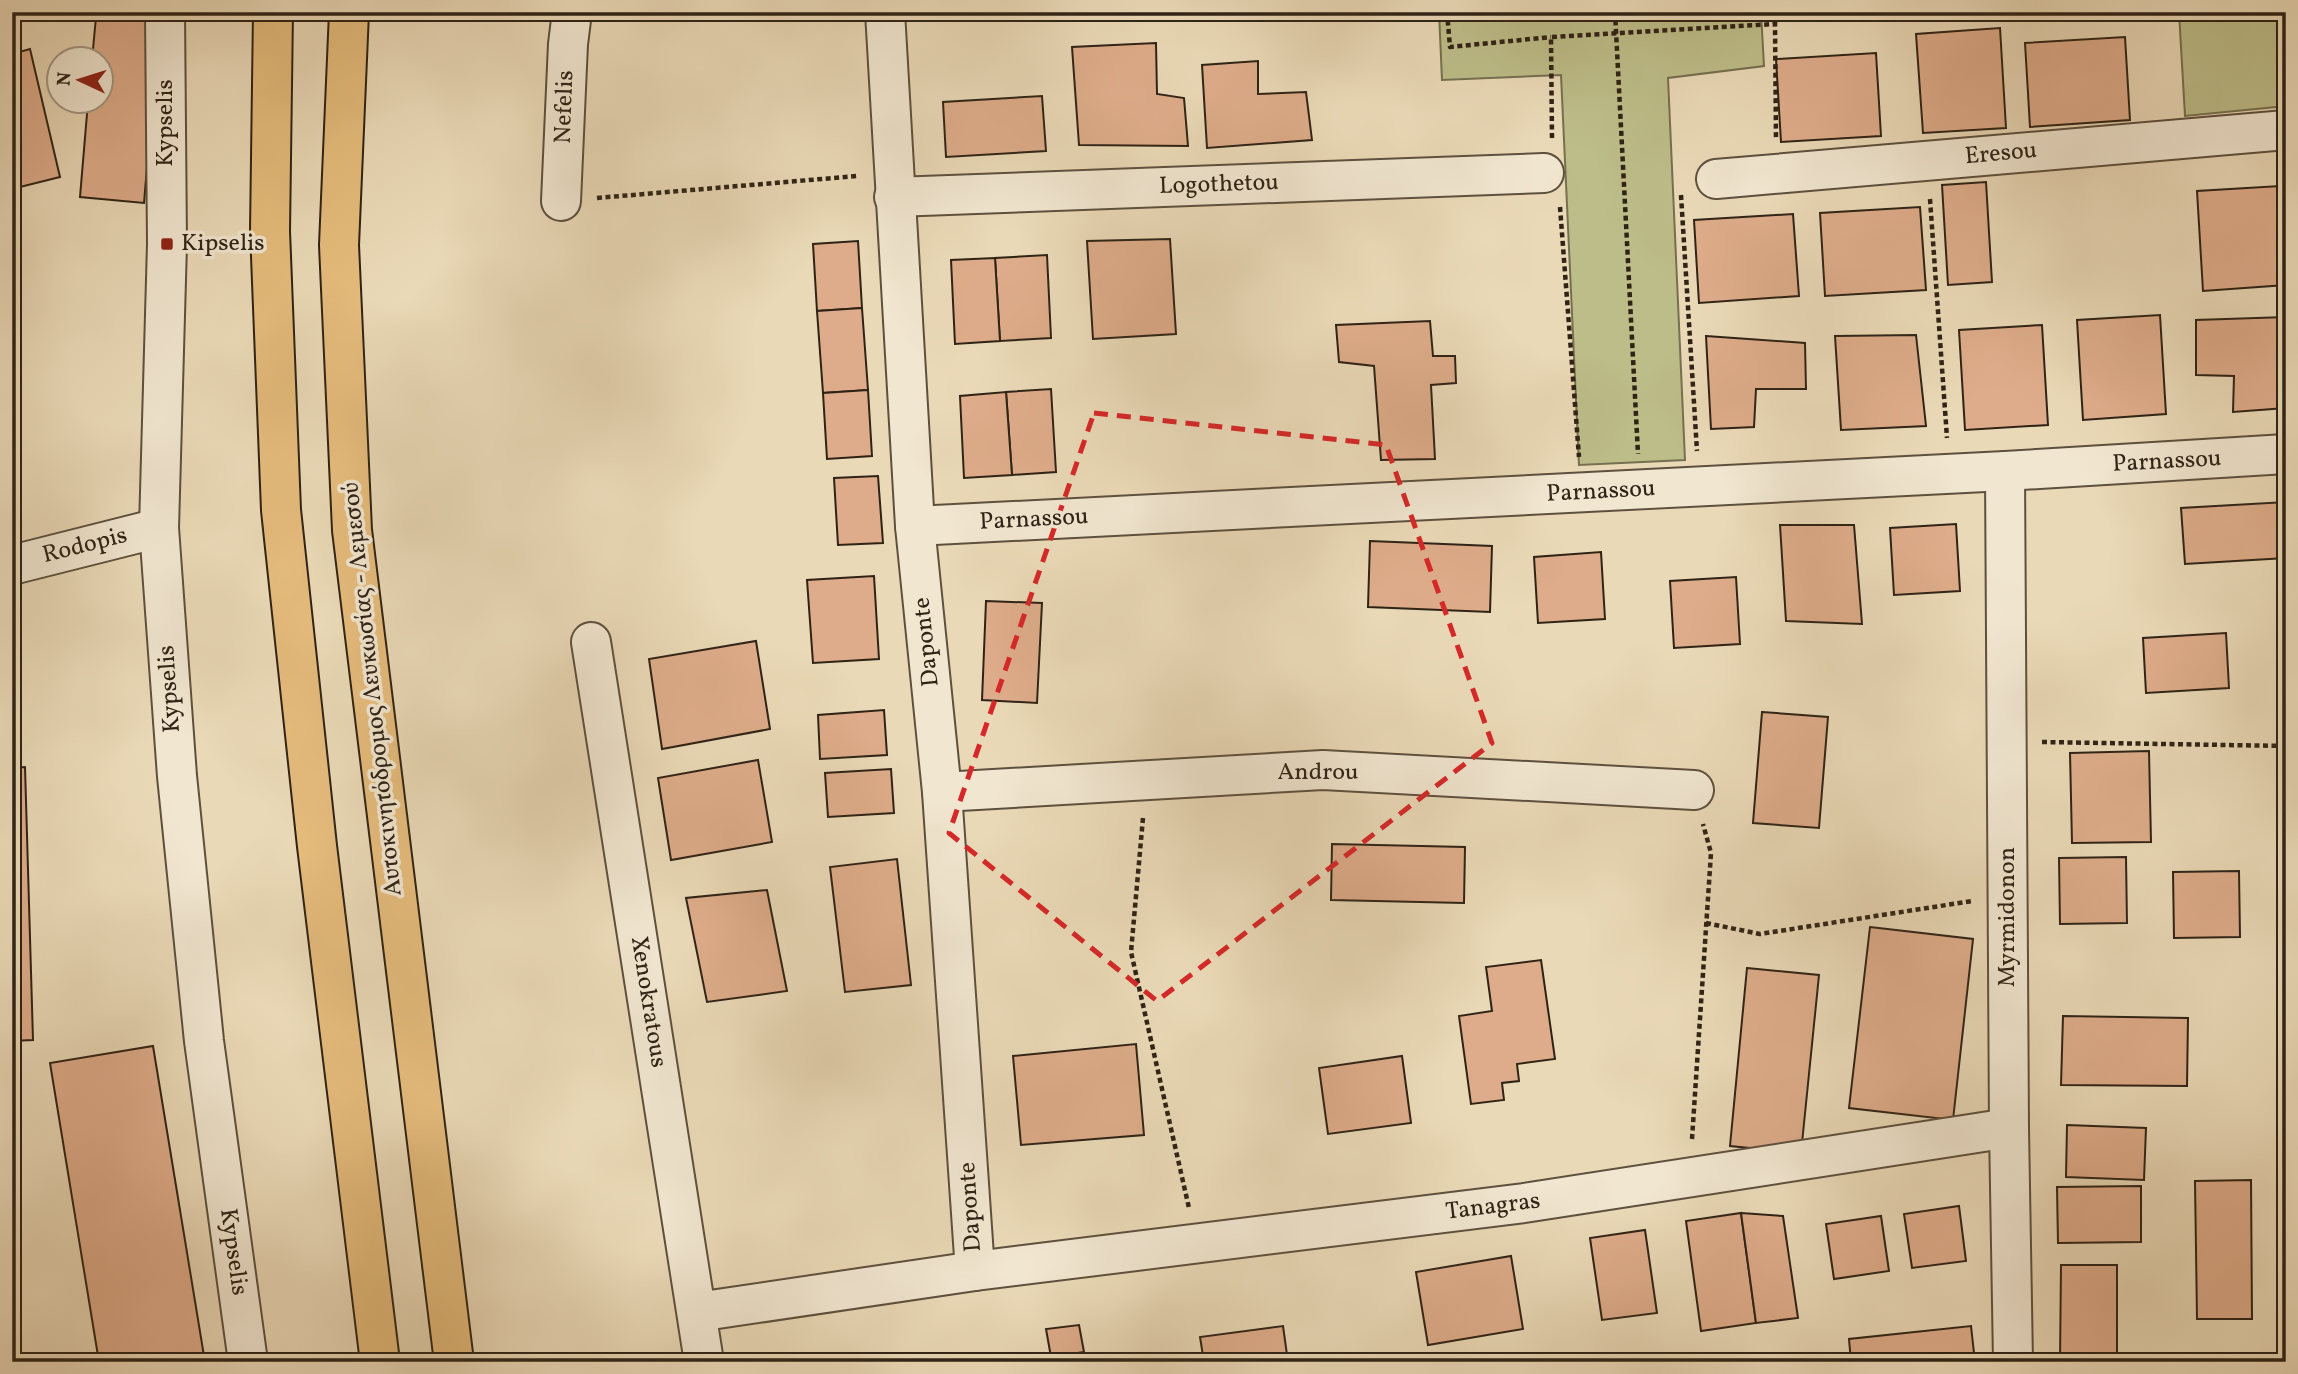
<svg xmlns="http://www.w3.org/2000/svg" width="2298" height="1374" viewBox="0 0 2298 1374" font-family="Vollkorn,serif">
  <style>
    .green { fill: #bdbd89; stroke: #767050; stroke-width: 2 }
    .building { fill: #deac8a; stroke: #2f2316; stroke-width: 2 }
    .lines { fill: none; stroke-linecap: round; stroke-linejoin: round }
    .minor-casing { stroke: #5e503e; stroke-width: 42 }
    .highway-casing { stroke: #2f2316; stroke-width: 42 }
    .path { stroke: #2f2316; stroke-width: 4.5; stroke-dasharray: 5 3.5; stroke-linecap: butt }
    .minor { stroke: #f1e6d0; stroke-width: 38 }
    .highway { stroke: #e5bc7c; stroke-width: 38 }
    .marked { fill: none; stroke: #d62828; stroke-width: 5; stroke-dasharray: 14 9; stroke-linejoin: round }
    .poi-dot { fill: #8f2418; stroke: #f1e6d0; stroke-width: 2.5 }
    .labels { text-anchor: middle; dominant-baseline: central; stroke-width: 7; stroke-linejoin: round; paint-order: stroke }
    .street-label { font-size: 24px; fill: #2f2316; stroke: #f1e6d0 }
    .poi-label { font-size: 24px; fill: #2f2316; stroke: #f1e6d0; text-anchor: start }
  </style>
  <rect width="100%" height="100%" fill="#ead9b7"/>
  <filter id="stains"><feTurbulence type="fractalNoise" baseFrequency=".00286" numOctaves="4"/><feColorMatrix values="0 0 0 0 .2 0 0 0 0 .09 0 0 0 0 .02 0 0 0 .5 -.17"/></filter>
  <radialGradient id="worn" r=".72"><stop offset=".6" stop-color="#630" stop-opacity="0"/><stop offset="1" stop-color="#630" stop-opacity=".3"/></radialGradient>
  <g class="green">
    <polygon points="1439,12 1761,12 1764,66 1668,78 1685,460 1579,465 1561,75 1442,80"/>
    <polygon points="2179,12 2286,12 2286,106 2185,116"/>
  </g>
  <g class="building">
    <polygon points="943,12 1016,12 1016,16 943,20"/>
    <polygon points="96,17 159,22 144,203 80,197 88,102 102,102 102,60 92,60"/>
    <polygon points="2000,28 2006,128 1923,133 1916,34"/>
    <polygon points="2125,37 2130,120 2030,127 2025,43"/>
    <polygon points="1156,43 1157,94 1184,98 1188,146 1079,145 1072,47"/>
    <polygon points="30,49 60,177 12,189 12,54"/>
    <polygon points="1876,53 1881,136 1781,142 1776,59"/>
    <polygon points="1258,61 1258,94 1306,92 1312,140 1207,148 1202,65"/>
    <polygon points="1042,96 1046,151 946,157 943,102"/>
    <polygon points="1986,182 1992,282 1948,285 1942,185"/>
    <polygon points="2280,186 2286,285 2203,291 2197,191"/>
    <polygon points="1920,207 1926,290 1825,296 1820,213"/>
    <polygon points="1793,214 1799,296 1699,303 1694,220"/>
    <polygon points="1170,239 1176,334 1093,339 1087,241"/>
    <polygon points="858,241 862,308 817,311 813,244"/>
    <polygon points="1047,255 1051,338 1000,341 995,258"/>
    <polygon points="995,258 1000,341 955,344 951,260"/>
    <polygon points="862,308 868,390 823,393 817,311"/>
    <polygon points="2160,315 2166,414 2083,420 2077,320"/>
    <polygon points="2286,317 2286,408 2233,412 2234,376 2196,375 2196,320"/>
    <polygon points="1430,321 1433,356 1455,356 1456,383 1431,385 1435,459 1381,460 1374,366 1339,362 1336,325"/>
    <polygon points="2042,325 2048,425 1965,430 1959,330"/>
    <polygon points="1916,335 1926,426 1841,430 1835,336"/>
    <polygon points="1706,336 1805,343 1806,389 1756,389 1754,427 1711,429"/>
    <polygon points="1051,389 1056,472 1012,475 1006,392"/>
    <polygon points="868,390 872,456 827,459 823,393"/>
    <polygon points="1006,392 1012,475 964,478 960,396"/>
    <polygon points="878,476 883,543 838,545 834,478"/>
    <polygon points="2286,502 2286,558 2185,564 2181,508"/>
    <polygon points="1956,524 1960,591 1894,595 1890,528"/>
    <polygon points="1780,525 1854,525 1862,624 1786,621"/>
    <polygon points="1370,541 1492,546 1490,612 1368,607"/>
    <polygon points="1601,552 1605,619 1538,623 1534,557"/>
    <polygon points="874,576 879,659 813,663 807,580"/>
    <polygon points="1736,577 1740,644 1674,648 1670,581"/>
    <polygon points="986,601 1042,603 1037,703 982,700"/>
    <polygon points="2226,633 2229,688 2146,693 2143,638"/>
    <polygon points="756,641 770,729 662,749 649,659"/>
    <polygon points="884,710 887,755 820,759 818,715"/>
    <polygon points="1762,712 1828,717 1819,828 1753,823"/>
    <polygon points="2149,751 2151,842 2072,843 2070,753"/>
    <polygon points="758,760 772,842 671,860 658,778"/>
    <polygon points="25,767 33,1040 12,1041 12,768"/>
    <polygon points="891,769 894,813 828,817 825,773"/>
    <polygon points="1332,844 1465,847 1464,903 1331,900"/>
    <polygon points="2126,857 2127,923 2060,924 2059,858"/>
    <polygon points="897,859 911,985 845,992 830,867"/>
    <polygon points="2239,871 2240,937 2174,938 2173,872"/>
    <polygon points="767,890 787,991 707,1002 686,898"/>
    <polygon points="1870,927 1973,939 1953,1120 1849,1108"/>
    <polygon points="1541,960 1555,1059 1517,1064 1519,1081 1502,1083 1504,1100 1471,1104 1459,1016 1492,1011 1486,967"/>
    <polygon points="1747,968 1819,975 1801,1153 1730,1146"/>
    <polygon points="2063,1016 2188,1018 2187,1086 2061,1085"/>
    <polygon points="1136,1044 1144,1135 1021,1145 1013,1056"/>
    <polygon points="153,1046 205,1362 99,1362 50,1063"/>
    <polygon points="1402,1056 1411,1123 1328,1134 1319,1068"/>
    <polygon points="2067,1125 2146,1128 2144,1180 2066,1177"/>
    <polygon points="2251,1180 2252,1319 2197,1319 2195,1181"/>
    <polygon points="2141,1186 2141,1242 2058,1243 2057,1187"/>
    <polygon points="1959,1206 1966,1261 1912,1268 1904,1214"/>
    <polygon points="1741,1213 1756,1323 1701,1331 1686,1221"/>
    <polygon points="1741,1213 1783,1216 1798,1318 1756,1323"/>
    <polygon points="1881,1216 1889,1271 1834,1279 1826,1224"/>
    <polygon points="1645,1230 1657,1313 1602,1320 1590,1238"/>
    <polygon points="1511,1256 1523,1329 1428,1345 1416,1272"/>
    <polygon points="2061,1265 2117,1265 2117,1362 2060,1362"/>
    <polygon points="1079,1325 1084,1352 1051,1357 1046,1329"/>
    <polygon points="1283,1326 1288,1362 1204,1362 1200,1337"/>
    <polygon points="1971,1326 1975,1362 1851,1362 1849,1339"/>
  </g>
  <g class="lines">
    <g class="minor-casing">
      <g id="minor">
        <polyline points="165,12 167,244 159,528 177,776 204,1041 248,1362"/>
        <polyline points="885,12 915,526 942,792 975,1271"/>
        <polyline points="1716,179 2286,130"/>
        <polyline points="894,197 1544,173"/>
        <polyline points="561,201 568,44 572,12"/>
        <polyline points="2005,471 2009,1128 2013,1362"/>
        <polyline points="915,526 2005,471 2286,454"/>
        <polyline points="12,565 159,528"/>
        <polyline points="591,642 704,1362"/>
        <polyline points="942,792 1323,770 1694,790"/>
        <polyline points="697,1312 975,1271 1524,1203 2009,1128"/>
      </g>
    </g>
    <g class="highway-casing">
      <g id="highway">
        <polyline points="273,12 270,231 281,510 317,846 380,1362"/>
        <polyline points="349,12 339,245 352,530 454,1362"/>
      </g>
    </g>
    <g class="path">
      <polyline points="1447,12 1450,47 1551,37"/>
      <polyline points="1615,12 1638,454"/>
      <polyline points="1775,12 1775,24"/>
      <polyline points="1552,138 1551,37 1775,24 1776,138"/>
      <polyline points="1681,195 1697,451"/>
      <polyline points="597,198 857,176"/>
      <polyline points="1930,199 1947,438"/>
      <polyline points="1560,207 1579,457"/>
      <polyline points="2042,742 2286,746"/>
      <polyline points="1143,818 1131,952 1189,1208"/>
      <polyline points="1706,923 1760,934 1972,901"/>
      <polyline points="1692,1139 1711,853 1703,824"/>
    </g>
    <use href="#minor" class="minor"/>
    <use href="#highway" class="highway"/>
  </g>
  <path class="marked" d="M1094,413l292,32 106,298 -335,258 -208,-168z"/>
  <rect class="poi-dot" x="160" y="237" width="14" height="14" rx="3.5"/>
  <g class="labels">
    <g class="street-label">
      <text transform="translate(565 107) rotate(-88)">Nefelis</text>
      <text transform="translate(166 123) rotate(-90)">Kypselis</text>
      <text transform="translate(2001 154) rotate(-5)">Eresou</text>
      <text transform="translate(1219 185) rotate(-2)">Logothetou</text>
      <text transform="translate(2167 462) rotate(-3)">Parnassou</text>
      <text transform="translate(1601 492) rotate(-3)">Parnassou</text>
      <text transform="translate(1034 520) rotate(-3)">Parnassou</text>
      <text transform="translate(85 546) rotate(-14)">Rodopis</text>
      <text transform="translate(927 642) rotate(-96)">Daponte</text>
      <text transform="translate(170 689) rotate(-94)">Kypselis</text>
      <text transform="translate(373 689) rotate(-96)">Αυτοκινητόδρομος Λευκωσίας - Λεμεσού</text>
      <text x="1318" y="773">Androu</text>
      <text transform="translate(2008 917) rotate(-90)">Myrmidonon</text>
      <text transform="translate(648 1002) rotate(81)">Xenokratous</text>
      <text transform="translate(971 1207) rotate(-94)">Daponte</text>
      <text transform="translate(1493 1207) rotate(-7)">Tanagras</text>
      <text transform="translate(233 1252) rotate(82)">Kypselis</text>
    </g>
    <g class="poi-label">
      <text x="181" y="244">Kipselis</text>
    </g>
  </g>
  <rect width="2298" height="1374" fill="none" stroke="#ead9b7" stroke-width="42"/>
  <rect x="14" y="14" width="2270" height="1346" fill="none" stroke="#2f2316" stroke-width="3.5"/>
  <rect x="21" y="21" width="2256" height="1332" fill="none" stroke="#2f2316" stroke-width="2"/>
  <g transform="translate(80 80) rotate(274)"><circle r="33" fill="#f1e6d0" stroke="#a39886" stroke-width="2"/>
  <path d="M0-5L12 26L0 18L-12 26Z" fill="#8f2418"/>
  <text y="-10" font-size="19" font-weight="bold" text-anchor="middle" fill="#2f2316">N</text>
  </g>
  <rect width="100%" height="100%" filter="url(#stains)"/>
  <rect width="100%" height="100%" fill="url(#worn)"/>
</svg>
